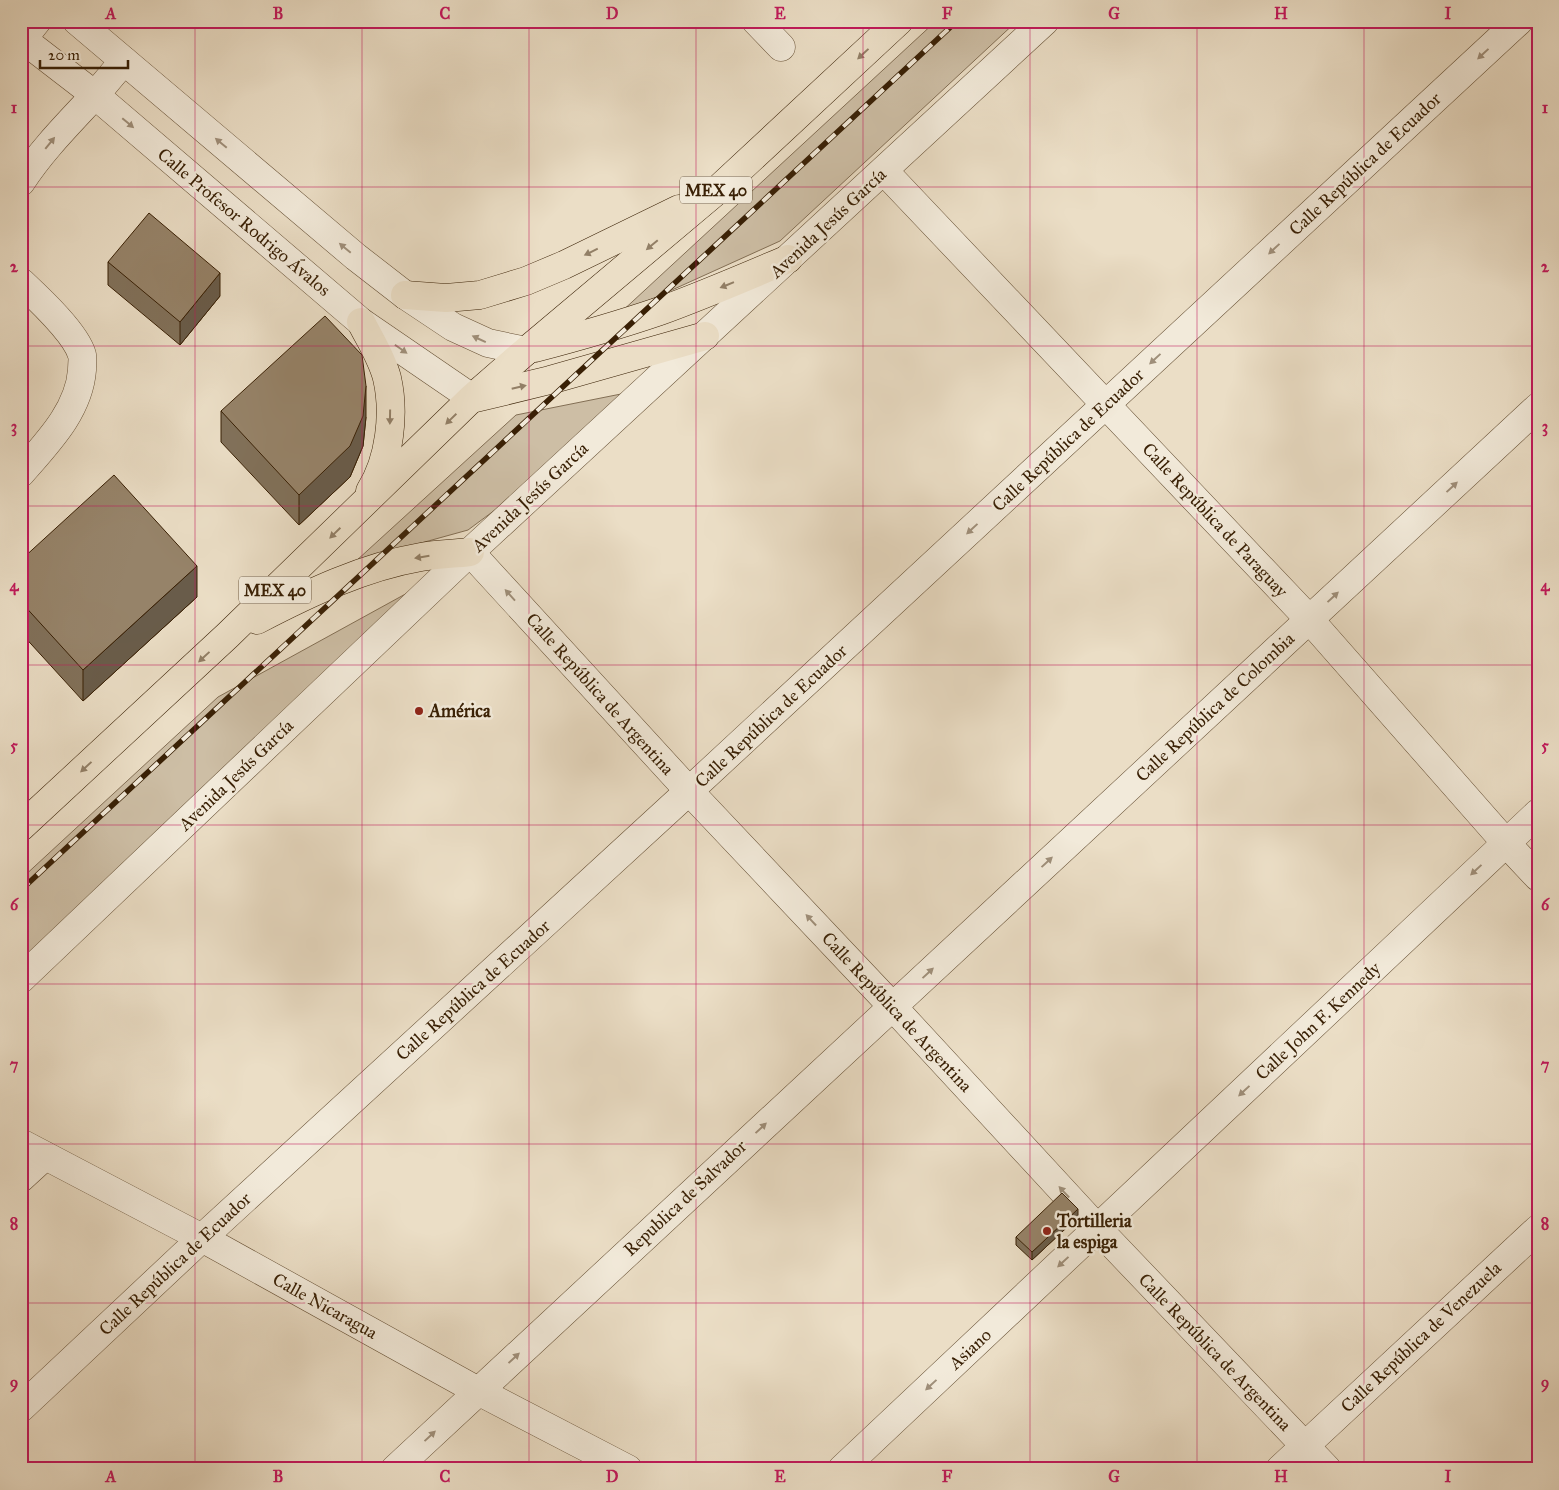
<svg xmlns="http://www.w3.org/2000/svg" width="1559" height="1490" viewBox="0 0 1559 1490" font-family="'IM FELL Great Primer',serif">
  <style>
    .green { fill: #cdbea5; stroke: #836f55 }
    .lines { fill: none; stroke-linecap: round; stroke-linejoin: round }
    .minor-casing { stroke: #665035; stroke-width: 29 }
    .major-casing { stroke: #392005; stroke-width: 29 }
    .minor { stroke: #f2eada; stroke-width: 28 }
    .major { stroke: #ebdec6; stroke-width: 28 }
    .rail-casing { stroke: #392005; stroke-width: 5.5 }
    .rail { stroke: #f2eada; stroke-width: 4; stroke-dasharray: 11; stroke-linecap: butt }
    .wall { fill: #81715a; stroke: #392005 }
    .shaded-wall { fill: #695c4a; stroke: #392005 }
    .building { fill: #968369; stroke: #392005 }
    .oneway { fill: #927f66 }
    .oneway2 { fill: #9f8f7a }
    .grid { fill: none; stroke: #c2185b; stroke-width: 1; stroke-opacity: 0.55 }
    .poi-dot { fill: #8f2418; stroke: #f2eada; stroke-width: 2 }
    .labels { text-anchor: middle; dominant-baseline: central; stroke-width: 5; stroke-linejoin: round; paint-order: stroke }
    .shield { fill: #f2eada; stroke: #705d45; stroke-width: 1 }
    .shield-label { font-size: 16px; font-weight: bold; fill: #392005 }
    .street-label { font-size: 18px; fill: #392005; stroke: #f2eada }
    .poi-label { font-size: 18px; font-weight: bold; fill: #392005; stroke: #f2eada; text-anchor: start }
    .neatline { fill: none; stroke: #c2185b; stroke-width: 2 }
    .grid-label { font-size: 16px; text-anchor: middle; font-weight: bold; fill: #c2185b }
  </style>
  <rect width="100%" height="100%" fill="#ebdec6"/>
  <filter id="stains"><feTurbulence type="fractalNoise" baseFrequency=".004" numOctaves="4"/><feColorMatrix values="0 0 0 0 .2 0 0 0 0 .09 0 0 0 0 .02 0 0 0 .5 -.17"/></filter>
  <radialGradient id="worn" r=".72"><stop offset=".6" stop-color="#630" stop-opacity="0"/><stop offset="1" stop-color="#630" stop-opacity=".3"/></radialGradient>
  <g class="green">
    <polygon points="936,21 1017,21 780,241 619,314"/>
    <polygon points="621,394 561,461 468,530 356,561 516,415"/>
    <polygon points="440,575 21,968 21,879 218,697"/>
  </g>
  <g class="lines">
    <g class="minor-casing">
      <g id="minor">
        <polyline points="77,21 356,257 405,295 453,327 488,343 526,351"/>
        <polyline points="756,21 781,47"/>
        <polyline points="21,38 95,95 361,322 472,398"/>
        <polyline points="21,41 37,21"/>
        <polyline points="884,171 1309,619 1506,843 1538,877"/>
        <path d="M21,182c21,-32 47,-58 73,-86 10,-11 20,-24 30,-35"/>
        <path d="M21,282c17,16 55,51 61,73 1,4 0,10 0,15 -3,41 -35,73 -61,103"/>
        <polyline points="470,552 689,791 892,1006 1098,1229 1327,1469"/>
        <polyline points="21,979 470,552 1045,21"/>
        <polyline points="21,1143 202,1238 478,1391 628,1469"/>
        <polyline points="21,1178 45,1156"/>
        <polyline points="21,1408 202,1238 689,791 1519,21"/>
        <polyline points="395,1469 1538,407"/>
        <polyline points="842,1469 1538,813"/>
        <polyline points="1280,1469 1538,1229"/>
      </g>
    </g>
    <g class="major-casing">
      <g id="major">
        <polyline points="405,295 446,298 480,295 526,281 564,265 679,209"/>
        <path d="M361,322c9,18 21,36 26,56 8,35 3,82 -17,113"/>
        <path d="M535,348c42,-11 84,-23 125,-37 44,-16 86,-34 128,-52"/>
        <polyline points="476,398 550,380 705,336"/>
        <path d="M257,620c52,-27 106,-53 164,-63 16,-3 33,-3 49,-5"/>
        <polyline points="21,827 228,635 472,398 526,351 714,193 899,21"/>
      </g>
    </g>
    <use href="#minor" class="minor"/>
    <use href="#major" class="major"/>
    <g class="rail-casing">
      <polyline id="rail" points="21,890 957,21"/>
    </g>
    <use href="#rail" class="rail"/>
  </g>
  <g class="wall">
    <polygon points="108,262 220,296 180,345 108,285"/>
    <polygon points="221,411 366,417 363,446 350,477 299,525 221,442"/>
    <polygon points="21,560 197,597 83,701 21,633"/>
    <polygon points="1078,1217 1032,1260 1016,1245 1016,1237"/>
  </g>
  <g class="shaded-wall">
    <polygon points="220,273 220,296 180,345 180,322"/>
    <polygon points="366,386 366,417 363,446 350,477 299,525 299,495"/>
    <polygon points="197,566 197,597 83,701 83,670"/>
    <polygon points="1078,1209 1078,1217 1032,1260 1032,1252"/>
  </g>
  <g class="building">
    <polygon points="149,213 220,273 180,322 108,262"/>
    <polygon points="325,316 362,355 366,386 363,416 350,446 299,495 221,411"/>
    <polygon points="114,475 197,566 83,670 21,602 21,560"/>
    <polygon points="1062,1193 1078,1209 1032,1252 1016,1237"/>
  </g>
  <defs><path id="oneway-solid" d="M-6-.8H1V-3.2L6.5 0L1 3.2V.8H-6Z" transform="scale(1.25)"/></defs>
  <g class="oneway">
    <use href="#oneway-solid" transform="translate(863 54) rotate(137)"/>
    <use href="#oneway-solid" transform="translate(652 245) rotate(140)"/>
    <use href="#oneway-solid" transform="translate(591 252) rotate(154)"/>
    <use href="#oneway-solid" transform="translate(727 285) rotate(158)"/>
    <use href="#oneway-solid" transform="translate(519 387) rotate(-13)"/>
    <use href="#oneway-solid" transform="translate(390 417) rotate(91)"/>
    <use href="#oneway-solid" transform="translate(451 419) rotate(136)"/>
    <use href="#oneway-solid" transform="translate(335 533) rotate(136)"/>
    <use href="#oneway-solid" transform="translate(422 557) rotate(171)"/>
    <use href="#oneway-solid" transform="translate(204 657) rotate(137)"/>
    <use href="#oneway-solid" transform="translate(86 767) rotate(137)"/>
  </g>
  <g class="oneway2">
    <use href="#oneway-solid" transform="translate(1483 54) rotate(137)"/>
    <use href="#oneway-solid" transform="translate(128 123) rotate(40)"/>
    <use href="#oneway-solid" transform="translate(50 143) rotate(-51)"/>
    <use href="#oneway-solid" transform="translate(221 143) rotate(-140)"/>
    <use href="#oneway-solid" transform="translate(345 248) rotate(-140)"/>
    <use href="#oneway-solid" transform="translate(1274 249) rotate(137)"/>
    <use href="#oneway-solid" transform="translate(479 339) rotate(-155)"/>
    <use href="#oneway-solid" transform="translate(401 349) rotate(35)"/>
    <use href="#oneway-solid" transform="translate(1155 359) rotate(137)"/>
    <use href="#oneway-solid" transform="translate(1452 487) rotate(-43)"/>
    <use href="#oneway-solid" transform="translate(972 529) rotate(137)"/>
    <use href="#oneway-solid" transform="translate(510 595) rotate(-132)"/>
    <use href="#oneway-solid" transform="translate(1333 597) rotate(-43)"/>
    <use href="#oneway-solid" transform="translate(1047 862) rotate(-43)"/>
    <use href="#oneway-solid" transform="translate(1476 870) rotate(137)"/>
    <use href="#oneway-solid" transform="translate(811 920) rotate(-133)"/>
    <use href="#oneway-solid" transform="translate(928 973) rotate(-43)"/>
    <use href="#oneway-solid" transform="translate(1244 1091) rotate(137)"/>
    <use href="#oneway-solid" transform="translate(761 1128) rotate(-43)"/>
    <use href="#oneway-solid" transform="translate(1064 1192) rotate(-133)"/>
    <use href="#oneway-solid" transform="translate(1063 1262) rotate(137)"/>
    <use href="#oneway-solid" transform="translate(514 1358) rotate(-43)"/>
    <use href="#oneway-solid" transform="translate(931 1385) rotate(137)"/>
    <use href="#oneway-solid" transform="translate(430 1436) rotate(-43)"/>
  </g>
  <path class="grid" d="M195,21v1448M362,21v1448M529,21v1448M696,21v1448M863,21v1448M1030,21v1448M1197,21v1448M1364,21v1448M21,187h1517M21,346h1517M21,506h1517M21,665h1517M21,825h1517M21,984h1517M21,1144h1517M21,1303h1517"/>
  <g class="poi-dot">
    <circle cx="419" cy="711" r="5"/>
    <circle cx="1047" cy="1231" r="5"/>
  </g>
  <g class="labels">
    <g class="shield">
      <rect x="680" y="176.5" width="72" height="27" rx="4"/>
      <rect x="239" y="576.5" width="72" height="27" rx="4"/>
    </g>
    <g class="shield-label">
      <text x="716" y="190">MEX 40</text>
      <text x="275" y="590">MEX 40</text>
    </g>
    <g class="street-label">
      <text transform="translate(1365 164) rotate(-43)">Calle República de Ecuador</text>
      <text transform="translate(244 222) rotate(40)">Calle Profesor Rodrigo Ávalos</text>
      <text transform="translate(828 223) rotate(-43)">Avenida Jesús García</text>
      <text transform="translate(1068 440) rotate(-43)">Calle República de Ecuador</text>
      <text transform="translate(530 497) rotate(-43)">Avenida Jesús García</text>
      <text transform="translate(1215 520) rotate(47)">Calle República de Paraguay</text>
      <text transform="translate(600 694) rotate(48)">Calle República de Argentina</text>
      <text transform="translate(1215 707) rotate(-43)">Calle República de Colombia</text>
      <text transform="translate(771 716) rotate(-43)">Calle República de Ecuador</text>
      <text transform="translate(236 775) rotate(-44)">Avenida Jesús García</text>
      <text transform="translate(473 990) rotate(-42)">Calle República de Ecuador</text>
      <text transform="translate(897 1012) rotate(47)">Calle República de Argentina</text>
      <text transform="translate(1318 1021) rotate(-43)">Calle John F. Kennedy</text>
      <text transform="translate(685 1198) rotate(-43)">Republica de Salvador</text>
      <text transform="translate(175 1264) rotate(-43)">Calle República de Ecuador</text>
      <text transform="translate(325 1306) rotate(29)">Calle Nicaragua</text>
      <text transform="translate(1421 1337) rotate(-43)">Calle República de Venezuela</text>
      <text transform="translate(970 1349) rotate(-43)">Asiano</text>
      <text transform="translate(1215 1352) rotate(46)">Calle República de Argentina</text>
    </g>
    <g class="poi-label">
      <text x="429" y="711">América</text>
      <text x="1057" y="1221">Tortilleria<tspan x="1057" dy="21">la espiga</tspan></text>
    </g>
  </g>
  <rect width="1559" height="1490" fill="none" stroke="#ebdec6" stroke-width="55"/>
  <path d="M40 60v8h88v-8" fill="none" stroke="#392005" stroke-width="2.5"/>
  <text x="48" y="60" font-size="15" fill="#392005" stroke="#f2eada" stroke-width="4" paint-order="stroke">20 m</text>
  <rect x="28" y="28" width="1504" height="1434" class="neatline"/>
  <g class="grid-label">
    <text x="111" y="19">A</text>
    <text x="278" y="19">B</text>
    <text x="445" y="19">C</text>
    <text x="612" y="19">D</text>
    <text x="780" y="19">E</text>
    <text x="947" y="19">F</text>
    <text x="1114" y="19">G</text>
    <text x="1281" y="19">H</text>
    <text x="1448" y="19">I</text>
    <text x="14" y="113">1</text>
    <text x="1545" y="113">1</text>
    <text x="14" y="272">2</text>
    <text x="1545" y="272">2</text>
    <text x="14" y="432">3</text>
    <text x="1545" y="432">3</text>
    <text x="14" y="591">4</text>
    <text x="1545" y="591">4</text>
    <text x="14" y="751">5</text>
    <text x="1545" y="751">5</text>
    <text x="14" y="910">6</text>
    <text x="1545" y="910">6</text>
    <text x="14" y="1070">7</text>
    <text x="1545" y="1070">7</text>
    <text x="14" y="1229">8</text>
    <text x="1545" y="1229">8</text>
    <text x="14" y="1388">9</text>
    <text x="1545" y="1388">9</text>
    <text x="111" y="1482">A</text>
    <text x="278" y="1482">B</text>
    <text x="445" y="1482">C</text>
    <text x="612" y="1482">D</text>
    <text x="780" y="1482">E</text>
    <text x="947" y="1482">F</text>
    <text x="1114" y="1482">G</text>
    <text x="1281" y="1482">H</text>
    <text x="1448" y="1482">I</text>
  </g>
  <rect width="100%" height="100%" filter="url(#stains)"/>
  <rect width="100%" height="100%" fill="url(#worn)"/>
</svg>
